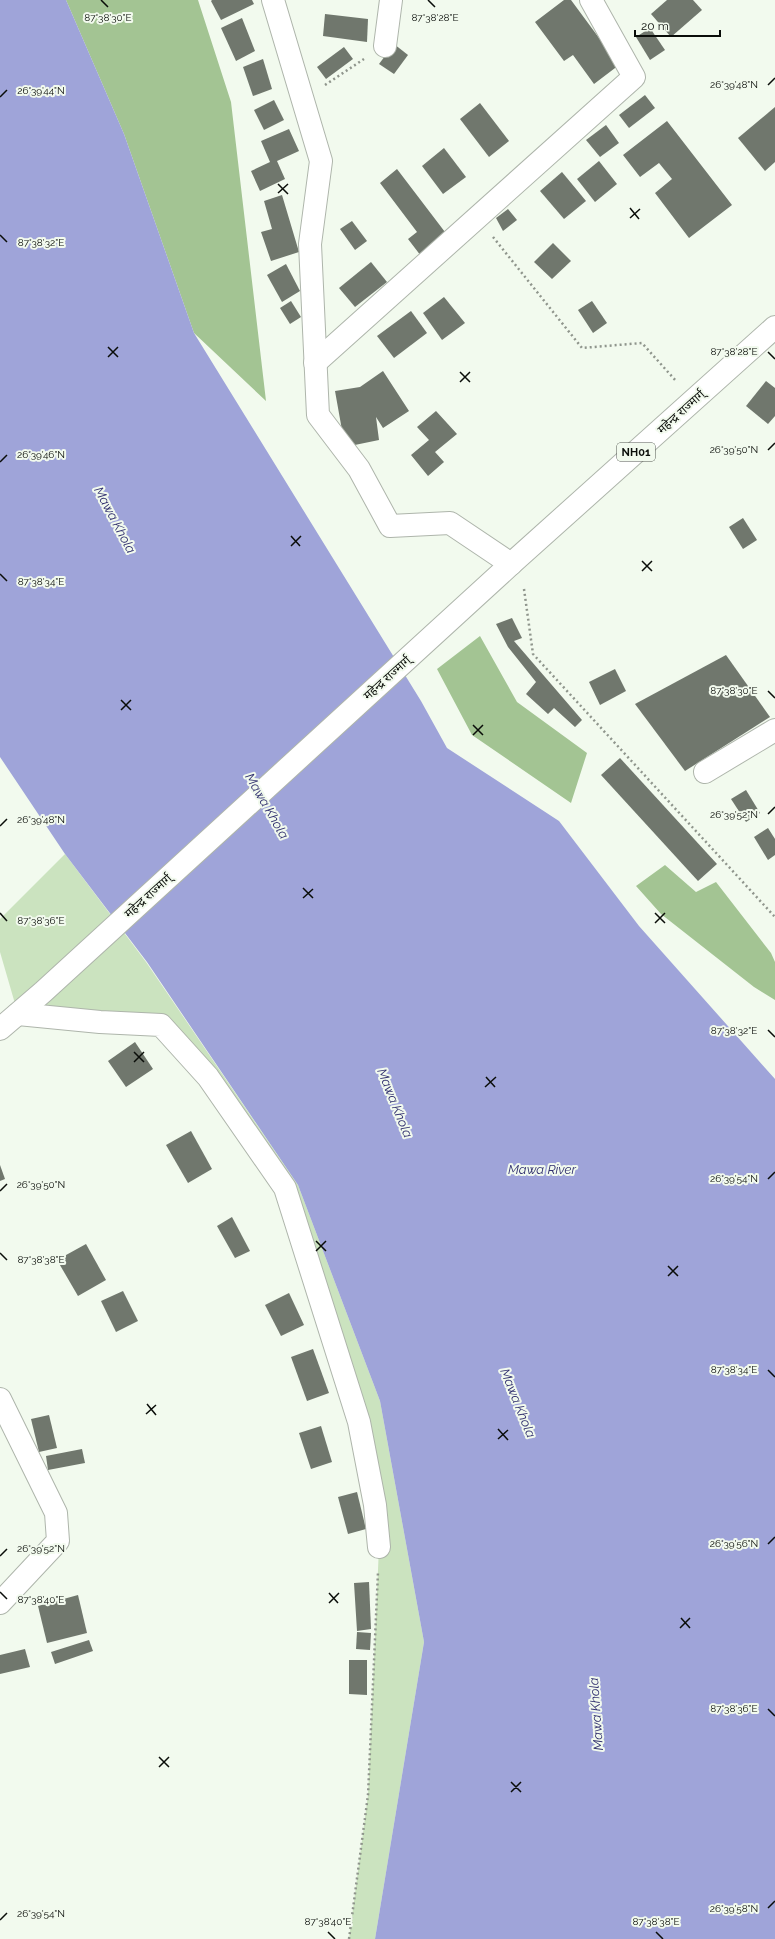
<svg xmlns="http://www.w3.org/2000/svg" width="775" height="1939" viewBox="0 0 775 1939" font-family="Raleway,'Noto Sans Devanagari',sans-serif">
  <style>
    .green { fill: #cbe3bf }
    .forest { fill: #a3c493 }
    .water { fill: #9fa4d9 }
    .building { fill: #70776d }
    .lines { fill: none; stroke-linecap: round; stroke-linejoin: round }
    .minor-casing { stroke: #aeb5ab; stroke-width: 24 }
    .highway-casing { stroke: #aeb5ab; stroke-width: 24 }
    .path { stroke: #8f958c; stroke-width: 2.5; stroke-dasharray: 2 3; stroke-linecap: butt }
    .minor { stroke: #fff; stroke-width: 22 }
    .highway { stroke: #fff; stroke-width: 22 }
    .ticks { fill: none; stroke: #0a0d09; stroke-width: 1.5 }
    .labels { text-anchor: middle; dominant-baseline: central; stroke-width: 4; stroke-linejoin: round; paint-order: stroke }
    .shield { fill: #f2faee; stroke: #50544e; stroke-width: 1 }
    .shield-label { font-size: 11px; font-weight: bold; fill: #0a0d09 }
    .street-label { font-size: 12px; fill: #0a0d09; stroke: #f2faee }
    .water-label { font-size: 13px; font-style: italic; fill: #302f6e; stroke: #f2faee }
    .ticks-label { font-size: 10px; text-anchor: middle; fill: #0a0d09; stroke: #f2faee; stroke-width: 4; stroke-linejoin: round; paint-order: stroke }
  </style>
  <rect width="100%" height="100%" fill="#f2faee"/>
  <polygon class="green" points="65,854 146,962 298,1185 380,1401 424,1642 375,1939 349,1939 368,1795 379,1547 375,1505 285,1188 161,1025 18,1014 0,952 0,919"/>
  <g class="forest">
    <polygon points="66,0 198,0 231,102 266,401 194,333 124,134"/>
    <polygon points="480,636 517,702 587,753 571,803 472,735 437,669"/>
    <polygon points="665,865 696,892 716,882 771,953 775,962 775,1000 754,987 661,914 636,886"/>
  </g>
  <polygon class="water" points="0,0 66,0 124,134 194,333 421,701 447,748 559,821 639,926 775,1079 775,1939 375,1939 424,1642 380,1401 298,1185 147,962 65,854 0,757"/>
  <g class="building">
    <polygon points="212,0 252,0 254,4 221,20 211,1"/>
    <polygon points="564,0 571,0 619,65 594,84 573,55 564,61 535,22"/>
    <polygon points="667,0 693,0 702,10 671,37 651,14"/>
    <polygon points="325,14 368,19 367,42 323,36"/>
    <polygon points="242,18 255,51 236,61 221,28"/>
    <polygon points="650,28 665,50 650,60 636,37"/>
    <polygon points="394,44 408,55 394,74 379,64"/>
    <polygon points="344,47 353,59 326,79 317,67"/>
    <polygon points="263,59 272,89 253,96 243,67"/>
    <polygon points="645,95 655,108 629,128 619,115"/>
    <polygon points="274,100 284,120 264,130 254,110"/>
    <polygon points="480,103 509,141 489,157 460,119"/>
    <polygon points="775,107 775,162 765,171 738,138"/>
    <polygon points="667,121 732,205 689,238 655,193 672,179 659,163 640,177 623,155"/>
    <polygon points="606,125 619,143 600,157 586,140"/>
    <polygon points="289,129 299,151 277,161 285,179 260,191 251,171 270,162 261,141"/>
    <polygon points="444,148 466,177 443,194 422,166"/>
    <polygon points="599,161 617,184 595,202 577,179"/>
    <polygon points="397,169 448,236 421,256 408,239 417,232 380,183"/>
    <polygon points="562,172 586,201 564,219 540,191"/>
    <polygon points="282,195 299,252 271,261 261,232 272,229 264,201"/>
    <polygon points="508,209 517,220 503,231 496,218"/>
    <polygon points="352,221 367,241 355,250 340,229"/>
    <polygon points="553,243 571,261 552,279 534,262"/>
    <polygon points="371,262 387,282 355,307 339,288"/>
    <polygon points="286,264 300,291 282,302 267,275"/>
    <polygon points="444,297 465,323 442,340 423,313"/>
    <polygon points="291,301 301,317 290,324 280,308"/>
    <polygon points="592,301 607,323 593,333 578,310"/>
    <polygon points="411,311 427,333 394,358 377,336"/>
    <polygon points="383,371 409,411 383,428 376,417 379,440 345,447 335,391 360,387"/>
    <polygon points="766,381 775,388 775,416 768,424 746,406"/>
    <polygon points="436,411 457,434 435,452 444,462 428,476 411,455 429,440 417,427"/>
    <polygon points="743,518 757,540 743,549 729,527"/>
    <polygon points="512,618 522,638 514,641 582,720 575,727 554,708 548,714 526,694 536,682 508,647 496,624"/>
    <polygon points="726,655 770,717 685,771 635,704"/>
    <polygon points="615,669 626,691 600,705 589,682"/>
    <polygon points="620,758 717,864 698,881 601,775"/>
    <polygon points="746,790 760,813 746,822 731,799"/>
    <polygon points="768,828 775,839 775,855 768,860 754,837"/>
    <polygon points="135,1042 153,1069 126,1087 108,1061"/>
    <polygon points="191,1131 212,1169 188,1183 166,1145"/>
    <polygon points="0,1165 5,1179 0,1181"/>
    <polygon points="232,1217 250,1251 235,1258 217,1226"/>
    <polygon points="86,1244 106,1280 78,1296 57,1260"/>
    <polygon points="123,1291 138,1321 116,1332 101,1301"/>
    <polygon points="289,1293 304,1325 281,1336 265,1305"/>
    <polygon points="313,1349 329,1393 307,1401 291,1357"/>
    <polygon points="49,1415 57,1448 39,1452 31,1419"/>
    <polygon points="321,1426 332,1462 311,1469 299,1433"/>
    <polygon points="82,1449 85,1463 48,1470 46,1456"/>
    <polygon points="357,1492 366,1529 348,1534 338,1497"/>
    <polygon points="369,1582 371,1629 357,1631 354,1583"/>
    <polygon points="78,1595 87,1633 47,1643 38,1606"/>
    <polygon points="357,1632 371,1633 370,1650 356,1649"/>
    <polygon points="89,1640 93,1651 55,1664 51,1652"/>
    <polygon points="25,1649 30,1667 0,1674 0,1655"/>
    <polygon points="349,1660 367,1660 367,1695 349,1694"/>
  </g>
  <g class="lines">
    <g class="minor-casing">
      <g id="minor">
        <polyline points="273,0 321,161 310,244 318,415 359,469 390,526 450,523 511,564"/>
        <polyline points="385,46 391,0"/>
        <polyline points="315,363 634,77 591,0"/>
        <polyline points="705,772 775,730"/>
        <polyline points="18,1014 100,1022 161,1025 208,1077 285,1188 359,1422 375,1505 379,1547"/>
        <polyline points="0,1399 56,1513 58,1541 0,1603"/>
      </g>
    </g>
    <g class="highway-casing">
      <polyline id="highway" points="0,1029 43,992 511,564 775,327"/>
    </g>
    <g class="path">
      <polyline points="325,85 364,59"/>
      <polyline points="493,237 582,348 642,343 676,381"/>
      <polyline points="524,589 533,654 775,917"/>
      <polyline points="349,1939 368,1795 378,1572"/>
    </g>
    <use href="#minor" class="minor"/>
    <use href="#highway" class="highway"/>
  </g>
  <path class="ticks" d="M101,0l7,7M428,0l7,7M768,85l7,-7M0,97l7,-7M278,184l10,10M278,193l10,-9M630,208l9,11M630,218l10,-9M0,235l7,7M108,347l10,10M768,352l7,7M108,357l10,-10M460,372l10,10M460,382l10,-10M768,450l7,-7M0,462l7,-7M291,536l9,10M291,546l10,-10M642,561l10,10M642,571l10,-10M0,574l7,7M768,691l7,7M121,700l10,10M121,710l10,-10M473,725l10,10M473,735l10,-10M768,814l7,-7M0,826l7,-7M303,888l10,10M303,898l10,-9M0,913l7,8M655,913l10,10M655,923l10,-10M768,1030l7,7M134,1052l10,10M134,1062l10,-10M486,1077l9,10M485,1087l11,-10M768,1179l7,-7M0,1191l7,-7M316,1241l10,10M316,1251l10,-10M0,1253l7,7M668,1266l10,10M668,1276l10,-10M768,1370l7,7M147,1404l9,11M146,1414l10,-9M498,1429l10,11M498,1439l10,-9M768,1544l7,-7M0,1556l7,-7M0,1592l7,7M329,1593l9,10M329,1603l10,-10M681,1618l9,10M680,1628l10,-10M768,1709l7,7M159,1757l10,10M159,1767l10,-10M511,1782l10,10M511,1792l10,-10M768,1908l7,-7M0,1920l7,-7M328,1932l7,7M656,1932l7,7"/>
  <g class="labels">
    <rect class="shield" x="617" y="443" width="38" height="18" rx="3"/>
    <g class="shield-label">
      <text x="636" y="452">NH01</text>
    </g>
    <g class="street-label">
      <text transform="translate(681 412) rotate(-42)">महेन्द्र राज्मार्ग्</text>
      <text transform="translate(387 678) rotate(-42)">महेन्द्र राज्मार्ग्</text>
      <text transform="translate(148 896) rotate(-42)">महेन्द्र राज्मार्ग्</text>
    </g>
    <g class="water-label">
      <text transform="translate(115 520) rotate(62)">Mawa Khola</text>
      <text transform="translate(267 806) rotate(60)">Mawa Khola</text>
      <text transform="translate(395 1103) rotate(68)">Mawa Khola</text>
      <text x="542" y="1169">Mawa River</text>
      <text transform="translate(518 1403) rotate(68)">Mawa Khola</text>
      <text transform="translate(596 1714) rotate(-94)">Mawa Khola</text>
    </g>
  </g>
  <g class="ticks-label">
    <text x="108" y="21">87°38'30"E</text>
    <text x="435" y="21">87°38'28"E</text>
    <text x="734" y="88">26°39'48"N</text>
    <text x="41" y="94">26°39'44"N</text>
    <text x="41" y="246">87°38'32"E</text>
    <text x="734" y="355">87°38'28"E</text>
    <text x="734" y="453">26°39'50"N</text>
    <text x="41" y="458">26°39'46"N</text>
    <text x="41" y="585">87°38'34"E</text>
    <text x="734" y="694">87°38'30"E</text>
    <text x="734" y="818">26°39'52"N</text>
    <text x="41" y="823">26°39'48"N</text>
    <text x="41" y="924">87°38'36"E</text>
    <text x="734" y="1034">87°38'32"E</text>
    <text x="734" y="1182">26°39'54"N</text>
    <text x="41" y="1188">26°39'50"N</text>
    <text x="41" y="1263">87°38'38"E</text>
    <text x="734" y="1373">87°38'34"E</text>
    <text x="734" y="1547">26°39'56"N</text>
    <text x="41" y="1552">26°39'52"N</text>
    <text x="41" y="1603">87°38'40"E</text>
    <text x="734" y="1712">87°38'36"E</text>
    <text x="734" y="1912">26°39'58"N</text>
    <text x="41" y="1917">26°39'54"N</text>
    <text x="328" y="1925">87°38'40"E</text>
    <text x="656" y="1925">87°38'38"E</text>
  </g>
  <path d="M635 30v6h85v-6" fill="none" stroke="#0a0d09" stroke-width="2"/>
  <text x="641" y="30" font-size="12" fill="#0a0d09" stroke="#f2faee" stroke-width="3" paint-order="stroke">20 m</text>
</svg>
